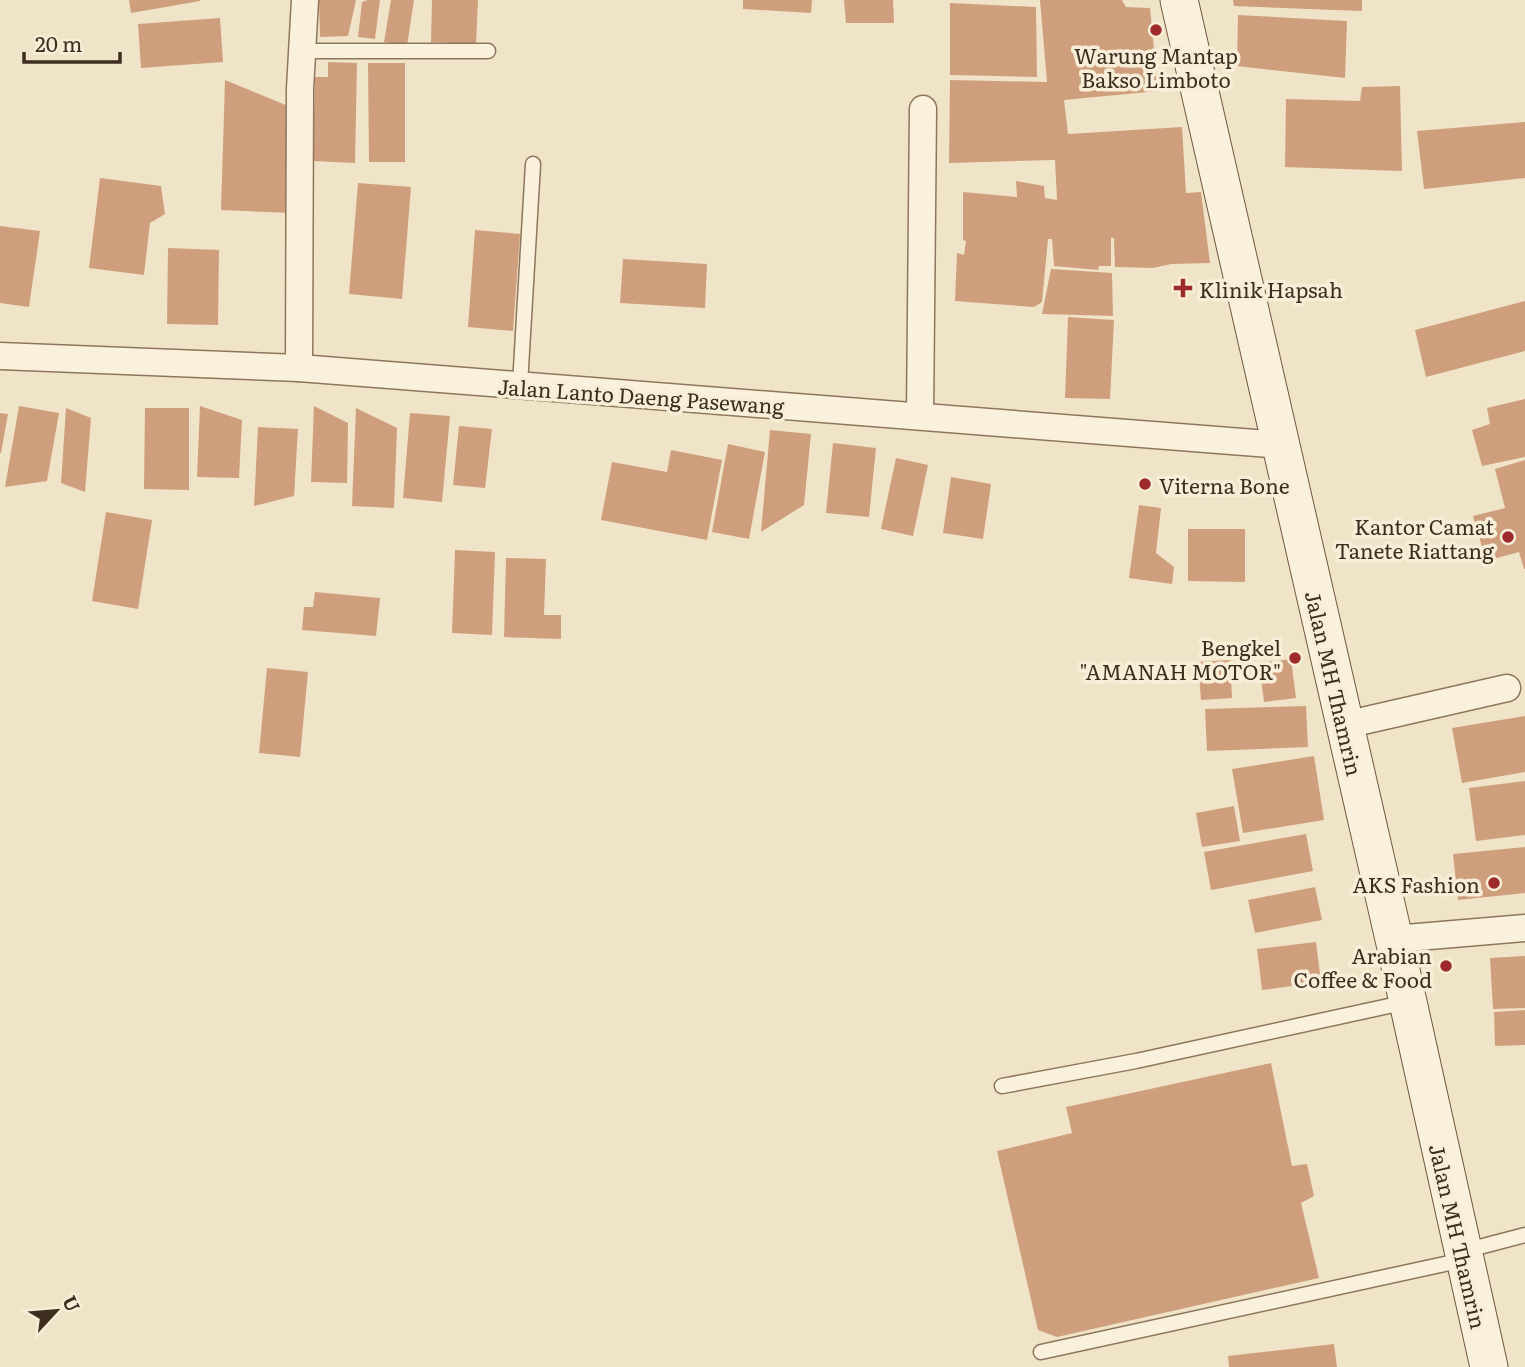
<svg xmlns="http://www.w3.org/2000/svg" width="1525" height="1367" viewBox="0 0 1525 1367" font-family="Literata,serif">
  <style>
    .building { fill: #cf9f7d }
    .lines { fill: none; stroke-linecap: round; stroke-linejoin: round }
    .lane-casing { stroke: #8d765c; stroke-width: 17 }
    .street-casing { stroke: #8d765c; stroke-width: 29 }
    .secondary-casing { stroke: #6f573f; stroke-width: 39 }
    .lane { stroke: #faf1dc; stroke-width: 14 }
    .street { stroke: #faf1dc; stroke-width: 26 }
    .secondary { stroke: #faf1dc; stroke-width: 37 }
    .poi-dot { fill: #9e2a2b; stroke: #f7eed8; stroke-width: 2.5 }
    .labels { text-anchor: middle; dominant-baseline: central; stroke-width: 7; stroke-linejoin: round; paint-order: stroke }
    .poi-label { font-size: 21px; fill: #3d2e20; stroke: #f7eed8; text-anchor: end }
    .street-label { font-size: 21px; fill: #3d2e20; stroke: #f7eed8 }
  </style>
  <rect width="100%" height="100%" fill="#f0e4c8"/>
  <g class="building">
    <polygon points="129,0 200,0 200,1 131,13"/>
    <polygon points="319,0 356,0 348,36 320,37"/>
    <polygon points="368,0 380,0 375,39 358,37 362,2"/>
    <polygon points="391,0 414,0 407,46 384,42"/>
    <polygon points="432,0 478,0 476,44 431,42"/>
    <polygon points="743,0 812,0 811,13 743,9"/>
    <polygon points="844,0 893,0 894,23 846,23"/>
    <polygon points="1040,0 1122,0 1126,7 1150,8 1158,91 1064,100 1068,134 1182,127 1186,193 1201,192 1210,263 1171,264 1153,268 1115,267 1114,238 1111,238 1111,266 1099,266 1098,270 1054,266 1052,239 1048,239 1042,302 1034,307 955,301 957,253 964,255 966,241 963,240 963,192 1017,197 1016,181 1044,186 1045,198 1057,200 1055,160 949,163 950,80 1047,82"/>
    <polygon points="1233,0 1362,0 1362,11 1234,6"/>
    <polygon points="950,3 1036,7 1037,77 950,75"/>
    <polygon points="1238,15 1347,21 1345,78 1237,66"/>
    <polygon points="220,18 223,62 141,68 138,24"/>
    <polygon points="328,62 357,63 355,163 313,161 315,77 328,77"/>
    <polygon points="368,63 405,63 405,162 369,162"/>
    <polygon points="225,80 293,108 290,213 221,210"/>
    <polygon points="1400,86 1402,171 1285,167 1286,99 1360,101 1362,87"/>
    <polygon points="1525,122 1525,178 1424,189 1417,131"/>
    <polygon points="100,178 161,186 165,214 150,223 144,275 89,268"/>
    <polygon points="358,183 411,187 402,299 349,294"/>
    <polygon points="0,226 40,231 29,307 0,303"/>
    <polygon points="475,230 520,234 513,331 468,327"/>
    <polygon points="168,248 219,250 218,325 167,324"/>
    <polygon points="623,259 707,264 705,308 620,303"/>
    <polygon points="1051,269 1112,273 1113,316 1042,314"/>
    <polygon points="1525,301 1525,351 1426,377 1415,330"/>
    <polygon points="1068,317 1114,320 1110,399 1065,398"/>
    <polygon points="1525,399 1525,457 1482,466 1472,430 1490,424 1487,408"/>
    <polygon points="19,406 59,413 47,481 5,487"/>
    <polygon points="200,406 242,420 239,478 197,477"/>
    <polygon points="314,406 348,423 347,483 311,482"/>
    <polygon points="66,408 91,418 85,492 61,483"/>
    <polygon points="145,408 189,408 189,490 144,489"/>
    <polygon points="356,408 397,428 394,508 352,506"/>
    <polygon points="0,413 8,414 1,453 0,453"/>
    <polygon points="410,413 450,416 442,502 403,498"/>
    <polygon points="459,426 492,429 485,488 453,485"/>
    <polygon points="258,427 298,429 294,496 254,506"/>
    <polygon points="770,430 811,434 804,505 761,532"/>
    <polygon points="833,443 876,448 869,517 826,513"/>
    <polygon points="728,444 765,452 749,539 712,532"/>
    <polygon points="671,450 722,460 707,540 601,520 612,462 667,472"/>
    <polygon points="896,458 928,465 913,536 881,529"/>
    <polygon points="1525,460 1525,569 1524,569 1519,552 1486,561 1473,516 1505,508 1495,469"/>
    <polygon points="951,477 991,484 983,539 943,533"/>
    <polygon points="1139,505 1161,508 1156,553 1174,567 1172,584 1129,578"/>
    <polygon points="106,512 152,520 138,609 92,601"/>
    <polygon points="1188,529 1245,529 1245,582 1188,581"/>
    <polygon points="455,550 495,552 492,635 452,633"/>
    <polygon points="506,558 546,559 544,615 561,615 561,639 504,637"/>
    <polygon points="315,592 380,598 376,636 302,630 304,607 313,607"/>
    <polygon points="1291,659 1296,698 1264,702 1259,663"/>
    <polygon points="1230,660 1232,698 1201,700 1198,662"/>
    <polygon points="267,668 308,672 300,757 259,753"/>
    <polygon points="1306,706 1308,747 1207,751 1205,709"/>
    <polygon points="1525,716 1525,772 1462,783 1452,728"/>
    <polygon points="1314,756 1324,820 1243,833 1232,769"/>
    <polygon points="1525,781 1525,835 1476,841 1469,788"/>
    <polygon points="1234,806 1240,841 1202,847 1196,813"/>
    <polygon points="1306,834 1313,871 1211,890 1204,852"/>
    <polygon points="1525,847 1525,893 1458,900 1453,854"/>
    <polygon points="1315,887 1322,920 1255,933 1248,900"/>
    <polygon points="1316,942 1321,982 1262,990 1257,949"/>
    <polygon points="1525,956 1525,1008 1493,1009 1490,958"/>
    <polygon points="1525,1010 1525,1045 1495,1046 1494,1012"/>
    <polygon points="1271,1063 1292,1166 1307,1164 1314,1196 1301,1203 1319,1278 1057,1337 1038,1330 997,1151 1072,1133 1066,1107"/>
    <polygon points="1334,1344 1337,1367 1229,1367 1228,1356"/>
  </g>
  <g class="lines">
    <g class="lane-casing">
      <g id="lane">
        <polyline points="302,51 488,51"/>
        <polyline points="520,385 533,164"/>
        <polyline points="1002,1086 1136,1061 1407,1002"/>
        <polyline points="1464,1251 1525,1235"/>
        <polyline points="1041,1352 1463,1260"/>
      </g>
    </g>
    <g class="street-casing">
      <g id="street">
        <polyline points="0,356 299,368 1281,445"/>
        <polyline points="299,368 300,89 305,0"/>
        <polyline points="920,416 923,109"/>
        <polyline points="1345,725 1507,688"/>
        <polyline points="1394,939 1525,928"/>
      </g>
    </g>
    <g class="secondary-casing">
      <polyline id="secondary" points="1179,0 1394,939 1489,1367"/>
    </g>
    <use href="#lane" class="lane"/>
    <use href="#street" class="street"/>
    <use href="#secondary" class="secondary"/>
  </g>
  <g class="poi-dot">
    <circle cx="1156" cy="30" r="7"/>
    <path d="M1179.5 277.5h7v7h7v7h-7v7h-7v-7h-7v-7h7z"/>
    <circle cx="1145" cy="484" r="7"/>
    <circle cx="1508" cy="537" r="7"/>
    <circle cx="1295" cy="658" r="7"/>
    <circle cx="1494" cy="883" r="7"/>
    <circle cx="1446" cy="966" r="7"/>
  </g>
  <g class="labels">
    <g class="poi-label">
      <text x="1156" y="54" text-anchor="middle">Warung Mantap<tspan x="1156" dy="24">Bakso Limboto</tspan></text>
      <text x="1199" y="288" text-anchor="start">Klinik Hapsah</text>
      <text x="1159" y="484" text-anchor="start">Viterna Bone</text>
      <text x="1494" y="525">Kantor Camat<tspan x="1494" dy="24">Tanete Riattang</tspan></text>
      <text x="1281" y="646">Bengkel<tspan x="1281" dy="24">"AMANAH MOTOR"</tspan></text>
      <text x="1480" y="883">AKS Fashion</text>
      <text x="1432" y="954">Arabian<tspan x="1432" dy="24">Coffee &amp; Food</tspan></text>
    </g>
    <g class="street-label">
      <text transform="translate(641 395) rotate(4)">Jalan Lanto Daeng Pasewang</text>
      <text transform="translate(1335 683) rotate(77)">Jalan MH Thamrin</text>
      <text transform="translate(1459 1236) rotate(77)">Jalan MH Thamrin</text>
    </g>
  </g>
  <g transform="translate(56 1311) rotate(64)" stroke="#f7eed8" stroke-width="5" paint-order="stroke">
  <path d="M0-5L12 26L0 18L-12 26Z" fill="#3d2e20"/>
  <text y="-10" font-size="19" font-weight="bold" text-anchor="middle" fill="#3d2e20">U</text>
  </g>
  <path d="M24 52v10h96v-10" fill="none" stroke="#3d2e20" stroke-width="3.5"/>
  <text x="35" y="52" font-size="21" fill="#3d2e20" stroke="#f7eed8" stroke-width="5" paint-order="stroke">20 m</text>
</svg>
